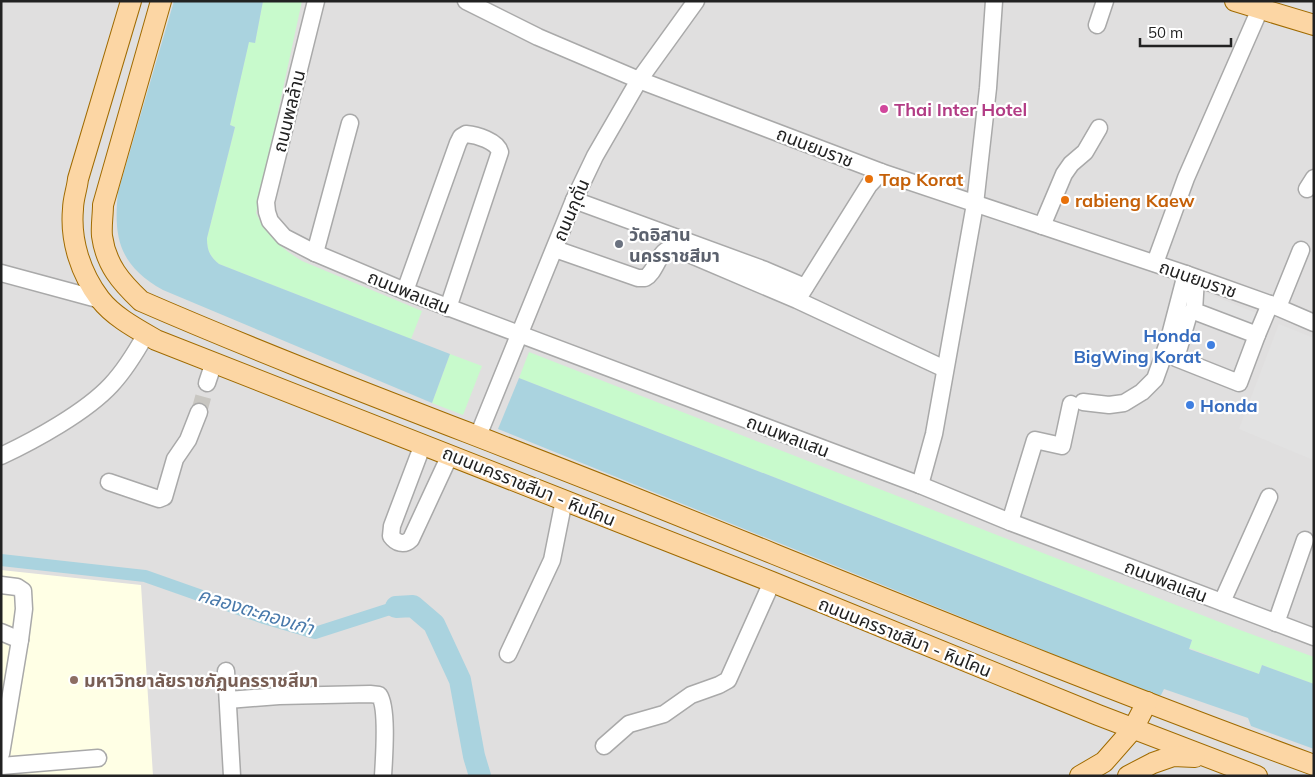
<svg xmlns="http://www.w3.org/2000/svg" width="1315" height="777" viewBox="0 0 1315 777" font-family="Mulish,'Noto Sans Thai',sans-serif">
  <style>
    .residential { fill: #e0dfdf }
    .education { fill: #ffffe5 }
    .park { fill: #c8facc }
    .parking { fill: #e2e2e2 }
    .water { fill: #aad3df }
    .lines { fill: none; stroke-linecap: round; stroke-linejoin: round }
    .canal { stroke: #aad3df; stroke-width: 12 }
    .river { stroke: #aad3df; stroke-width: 22 }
    .minor-tunnel { stroke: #c8c6c1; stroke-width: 16; stroke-dasharray: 16 8; stroke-linecap: butt }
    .minor-casing { stroke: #a9a9a9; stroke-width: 19 }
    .major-casing { stroke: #a06b00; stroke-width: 22 }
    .minor { stroke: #fff; stroke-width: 16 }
    .major { stroke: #fcd6a4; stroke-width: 20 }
    .hotel-dot { fill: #d1479c; stroke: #fff; stroke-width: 2 }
    .food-dot { fill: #e8710a; stroke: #fff; stroke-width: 2 }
    .worship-dot { fill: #6b7280; stroke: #fff; stroke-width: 2 }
    .shop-dot { fill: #3f7fe0; stroke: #fff; stroke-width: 2 }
    .education-dot { fill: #8d6e63; stroke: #fff; stroke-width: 2 }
    .labels { text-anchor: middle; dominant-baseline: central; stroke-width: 4.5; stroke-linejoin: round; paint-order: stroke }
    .hotel-label { font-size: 18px; font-weight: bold; fill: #b23c85; stroke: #fff; text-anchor: start }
    .street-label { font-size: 18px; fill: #222; stroke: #fff }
    .food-label { font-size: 18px; font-weight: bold; fill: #c56008; stroke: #fff; text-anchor: start }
    .worship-label { font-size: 18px; font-weight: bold; fill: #5b616d; stroke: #fff; text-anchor: start }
    .shop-label { font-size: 18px; font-weight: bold; fill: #366cbe; stroke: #fff; text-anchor: end }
    .education-label { font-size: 18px; font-weight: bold; fill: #785e54; stroke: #fff; text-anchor: start }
    .water-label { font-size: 19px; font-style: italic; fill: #4a7aab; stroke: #fff }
  </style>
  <rect width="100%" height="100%" fill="#f2efe9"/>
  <rect class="residential" x="1" y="1" width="1313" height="775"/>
  <polygon class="education" points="1,570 141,585 153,776 1,776"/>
  <g class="park">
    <path d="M263,1h39l-46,212c10,22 26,36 46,48l120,50 -11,28 -192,-75c-10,-8 -12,-15 -12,-26l28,-111 -5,-2 19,-84 6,2z"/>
    <polygon points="529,352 1240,630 1314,657 1314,684 1262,665 1259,674 1189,648 1192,640 519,378"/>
    <polygon points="450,354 482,366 463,415 432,403"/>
  </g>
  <g class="parking">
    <polygon points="1189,286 1261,315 1253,339 1181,312"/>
    <polygon points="1279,324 1314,338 1314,454 1311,459 1239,429"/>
  </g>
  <g class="water">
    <path d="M174,1h89l-8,42 -6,-1 -19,83 5,2 -28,111c0,11 2,18 12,26l231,90 -18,49 -269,-113c-43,-24 -50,-51 -45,-98z"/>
    <polygon points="519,378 1192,640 1189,649 1259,674 1262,665 1314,684 1314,749 1251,726 1248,718 1164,689 1161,695 1156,696 498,429"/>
  </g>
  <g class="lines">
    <polyline class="canal" points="1,560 145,576 264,618 315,633 396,607"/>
    <polyline class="river" points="396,607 413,606 434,624 460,680 474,756 480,776"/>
    <polyline class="minor-tunnel" points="199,412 207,383"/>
    <g class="minor-casing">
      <g id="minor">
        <polyline points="316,1 266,202 267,212 270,221 284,237 315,253 405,291 920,485 1010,522 1314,637"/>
        <polyline points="466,1 538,37 639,80 881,172 1186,274 1270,304 1314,323"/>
        <polyline points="1097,25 1105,1"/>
        <polyline points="1307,189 1314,178"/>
        <polyline points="574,200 765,270 805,287"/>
        <polyline points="1042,226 1064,174 1071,164 1085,152 1099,128"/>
        <path d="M555,249l83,29h7c13,-7 13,-33 32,-29l120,51 148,69"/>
        <polyline points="315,253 350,123"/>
        <polyline points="1155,263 1186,178 1260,9"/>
        <polyline points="1,273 101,300"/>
        <polyline points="1196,278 1194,311 1257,335 1270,304"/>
        <path d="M405,291l53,-148 3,-6 5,-3c11,1 31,7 34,18l-52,156"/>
        <polyline points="799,297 869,185 881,172"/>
        <polyline points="1278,307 1301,250"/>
        <polyline points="1194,311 1190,313 1188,317 1176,358 1239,383 1257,335"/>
        <polyline points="207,383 214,362"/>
        <polyline points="1083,402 1109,405 1124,403 1142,392 1155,379 1168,343 1186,274"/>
        <polyline points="478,436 574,200 595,156 639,80 696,1"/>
        <path d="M423,444l-31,82 -1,10c5,7 13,10 20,3l39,-84"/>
        <path d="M1,456c34,-16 85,-44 110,-71 14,-15 25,-33 35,-51"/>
        <polyline points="109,482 153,497 159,499 164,497 175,459 188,440 199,412"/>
        <polyline points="920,485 934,434 975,204 988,88 994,1"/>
        <polyline points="1010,522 1035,440 1062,446 1071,404"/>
        <polyline points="1,585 17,587 23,591 24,609 20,640"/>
        <polyline points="1222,602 1269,497"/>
        <polyline points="1276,623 1305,540"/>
        <polyline points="1,632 20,640 1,754"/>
        <polyline points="508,654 552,560 564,500"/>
        <polyline points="226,671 232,776"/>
        <path d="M228,700l51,-4 91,-2 9,1c9,12 5,64 4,81"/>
        <polyline points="604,746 629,724 664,714 691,695 719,685 728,680 772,582"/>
        <polyline points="1,766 98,758"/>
      </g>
    </g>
    <g class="major-casing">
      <g id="major">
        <path d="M131,1l-53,178c-1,10 -5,20 -5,30 -3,32 8,65 27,90 14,18 37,30 56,41l616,242 326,133 159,61"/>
        <path d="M161,1l-58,204c0,10 -2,21 -1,31 4,29 19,46 39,65 161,70 326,130 489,195 227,91 454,185 684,269"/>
        <polyline points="1235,1 1314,25"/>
        <polyline points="1080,776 1104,762 1133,729 1147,702"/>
        <polyline points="1128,776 1153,763 1173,756 1195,757"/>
      </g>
    </g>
    <use href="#minor" class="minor"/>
    <use href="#major" class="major"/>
  </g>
  <circle class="hotel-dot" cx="884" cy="109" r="5"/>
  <g class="food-dot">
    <circle cx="869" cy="179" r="5"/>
    <circle cx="1065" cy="200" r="5"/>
  </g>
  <circle class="worship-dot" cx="619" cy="244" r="5"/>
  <g class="shop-dot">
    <circle cx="1211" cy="345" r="5"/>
    <circle cx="1190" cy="405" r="5"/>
  </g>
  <circle class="education-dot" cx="74" cy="680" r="5"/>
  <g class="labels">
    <g class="hotel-label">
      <text x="894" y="109">Thai Inter Hotel</text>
    </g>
    <g class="street-label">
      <text transform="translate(289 111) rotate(-76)">ถนนพลล้าน</text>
      <text transform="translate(815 147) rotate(21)">ถนนยมราช</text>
      <text transform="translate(571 210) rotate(-67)">ถนนกุดั่น</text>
      <text transform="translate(1198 279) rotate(19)">ถนนยมราช</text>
      <text transform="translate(409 292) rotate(22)">ถนนพลแสน</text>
      <text transform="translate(788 436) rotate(21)">ถนนพลแสน</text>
      <text transform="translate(529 486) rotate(22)">ถนนนครราชสีมา - หินโคน</text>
      <text transform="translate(1166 581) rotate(21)">ถนนพลแสน</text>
      <text transform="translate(905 637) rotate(22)">ถนนนครราชสีมา - หินโคน</text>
    </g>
    <g class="food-label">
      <text x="879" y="179">Tap Korat</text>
      <text x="1075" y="200">rabieng Kaew</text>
    </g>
    <g class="worship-label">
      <text x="629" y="234">วัดอิสาน<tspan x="629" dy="21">นครราชสีมา</tspan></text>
    </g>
    <g class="shop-label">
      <text x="1201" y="335">Honda<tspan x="1201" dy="21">BigWing Korat</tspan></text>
      <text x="1200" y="405" text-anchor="start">Honda</text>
    </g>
    <g class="education-label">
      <text x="84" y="680">มหาวิทยาลัยราชภัฏนครราชสีมา</text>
    </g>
    <g class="water-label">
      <text transform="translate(256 611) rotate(17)">คลองตะคองเก่า</text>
    </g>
  </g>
  <rect width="1315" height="777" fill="none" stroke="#222222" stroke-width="5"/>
  <path d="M1140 38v8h91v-8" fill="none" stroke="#222222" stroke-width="2.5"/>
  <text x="1148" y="38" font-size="15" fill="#222222" stroke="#ffffff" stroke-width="4" paint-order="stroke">50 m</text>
</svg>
